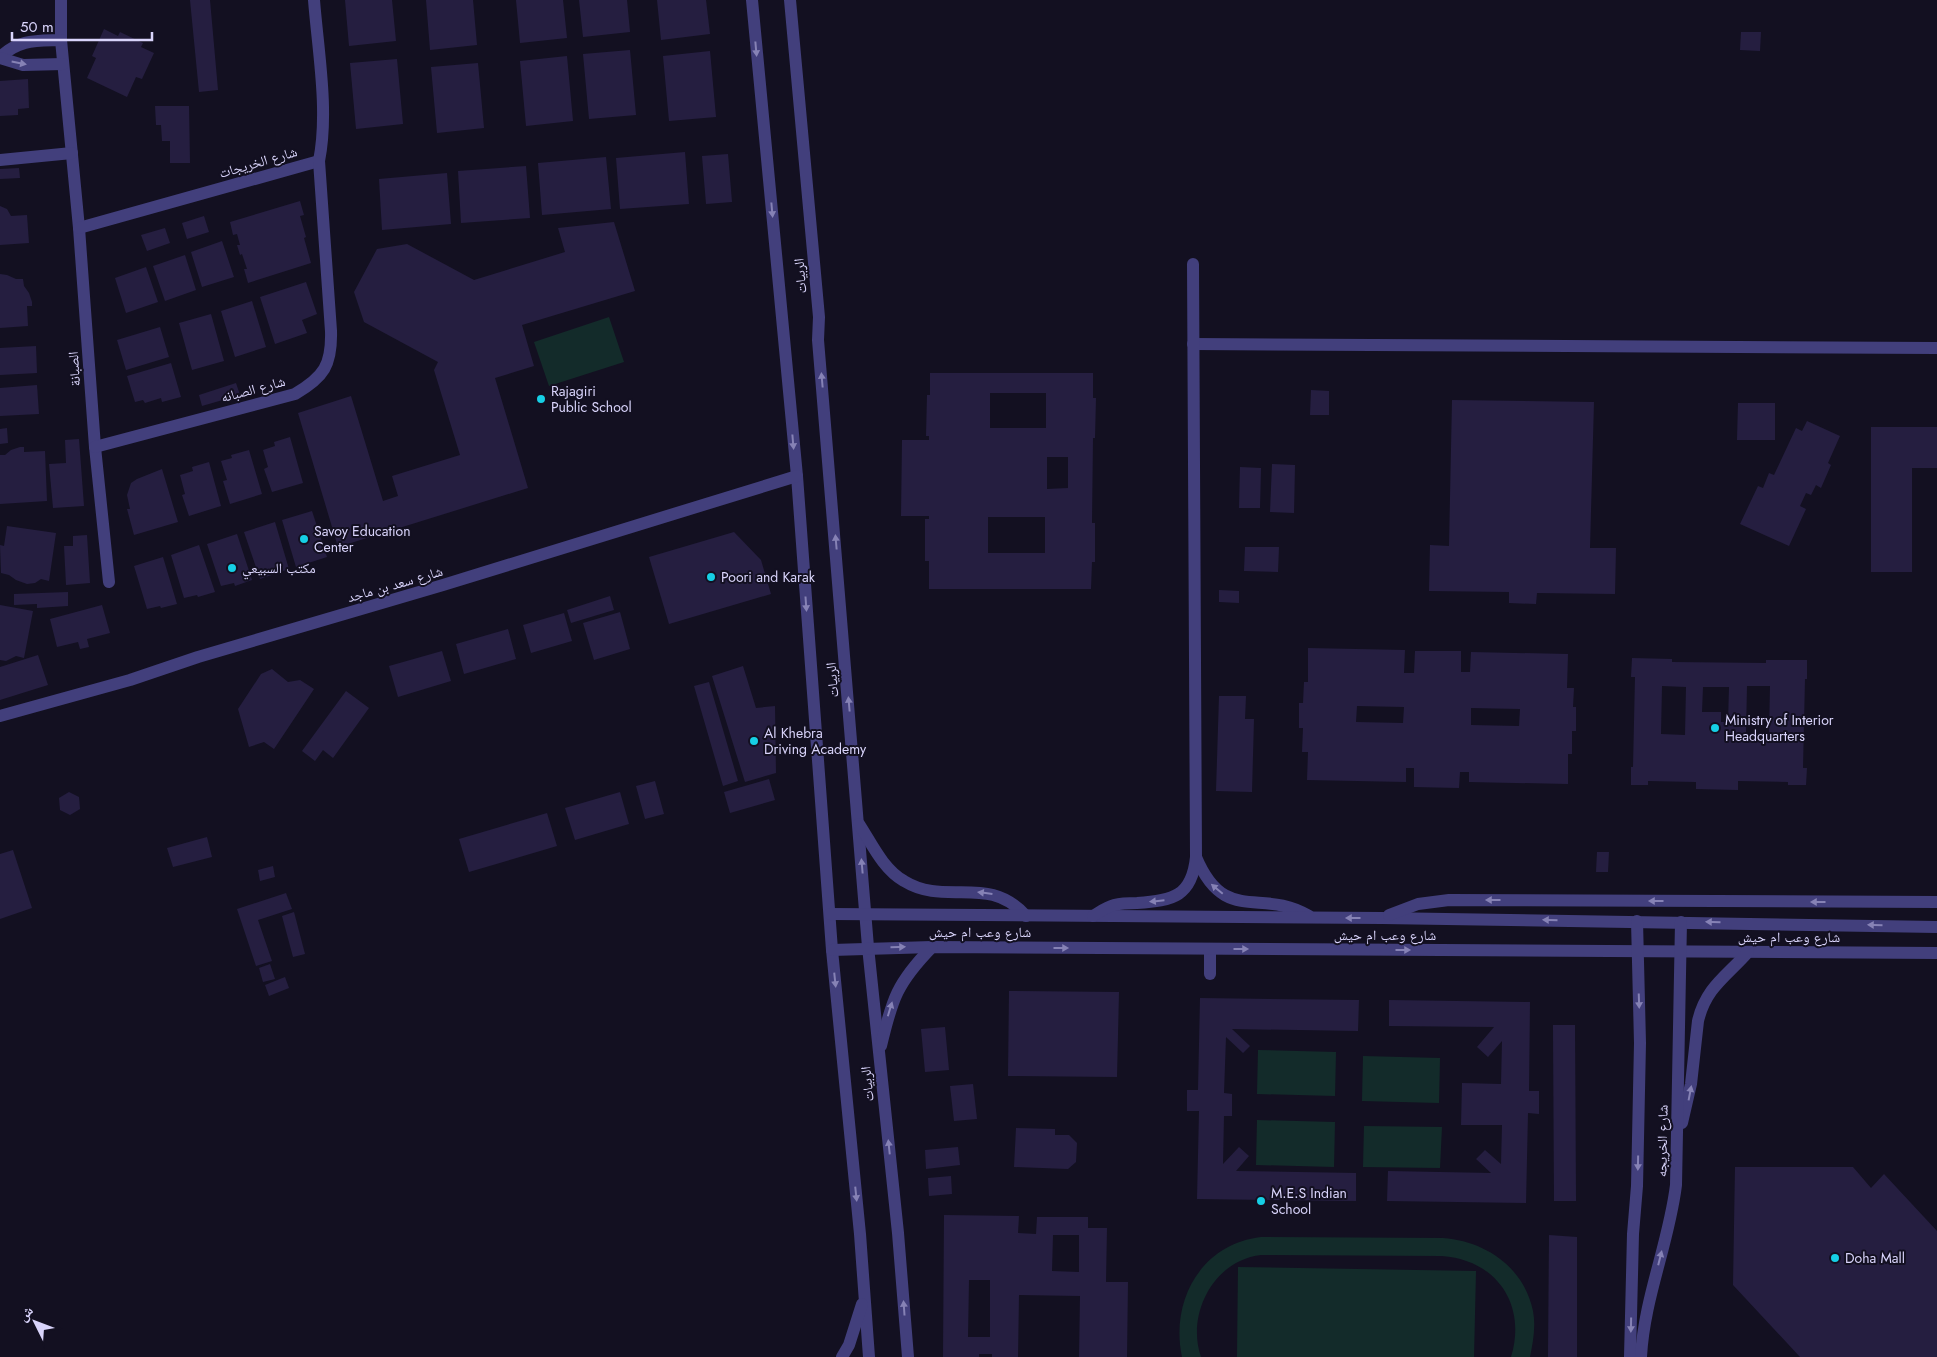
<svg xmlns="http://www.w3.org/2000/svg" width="1937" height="1357" viewBox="0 0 1937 1357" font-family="Jost,'Noto Naskh Arabic',sans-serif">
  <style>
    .green { fill: #132b2a }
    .building { fill: #251e40; fill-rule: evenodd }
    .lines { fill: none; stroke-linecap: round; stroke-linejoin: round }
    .street { stroke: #423f7c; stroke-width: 12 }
    .oneway { fill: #8682b5 }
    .poi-dot { fill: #16cfe5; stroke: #131021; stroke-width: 2 }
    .labels { text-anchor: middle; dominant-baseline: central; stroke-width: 4; stroke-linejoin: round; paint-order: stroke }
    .street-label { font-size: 14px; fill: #d9d4fb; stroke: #131021 }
    .poi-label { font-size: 14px; fill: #d9d4fb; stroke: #131021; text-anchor: start }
  </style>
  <rect width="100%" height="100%" fill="#131021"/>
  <g class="green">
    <polygon points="609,317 624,362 549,386 534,342"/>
    <polygon points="1258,1050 1336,1052 1335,1096 1257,1094"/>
    <polygon points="1363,1056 1440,1058 1439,1103 1362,1101"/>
    <polygon points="1257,1120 1335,1122 1334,1167 1256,1165"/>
    <polygon points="1364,1126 1442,1127 1440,1168 1363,1167"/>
    <path d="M1261,1237l182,1c42,3 81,29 90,73 3,15 0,31 -3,46h-19c16,-52 -14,-97 -69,-101l-181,-1c-47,5 -75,59 -60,102h-19c-12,-56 19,-113 79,-120z"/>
    <polygon points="1238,1267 1476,1271 1474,1357 1237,1357"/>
  </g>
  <g class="building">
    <polygon points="190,0 210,0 218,90 199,92"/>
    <polygon points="345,0 392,0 396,41 349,46"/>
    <polygon points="426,0 473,0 477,45 430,50"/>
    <polygon points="516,0 563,0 567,38 520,43"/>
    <polygon points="579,0 627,0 630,32 583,37"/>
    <polygon points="657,0 706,0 710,34 661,40"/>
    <polygon points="104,29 118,36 120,32 143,43 141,47 154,53 142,79 136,77 127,97 87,78 96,58 92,56"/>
    <polygon points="1741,32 1761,32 1760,51 1740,50"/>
    <polygon points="630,50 636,115 589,119 583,54"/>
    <polygon points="710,51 716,117 669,121 663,56"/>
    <polygon points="567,56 573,121 526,126 520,61"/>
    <polygon points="397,59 403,124 356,129 350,63"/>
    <polygon points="478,63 484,128 437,133 431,67"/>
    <polygon points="28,79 29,108 18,109 18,115 0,116 0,81"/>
    <polygon points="155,106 189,106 190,163 170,163 170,141 162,141 161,125 156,125"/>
    <polygon points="685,152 689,204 620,209 616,158"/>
    <polygon points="728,154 732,202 706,204 702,156"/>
    <polygon points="606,157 611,209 542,215 538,163"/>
    <polygon points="526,166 530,218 461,223 458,171"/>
    <polygon points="19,168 20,178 0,179 0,169"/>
    <polygon points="447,173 451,224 382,230 379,179"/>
    <polygon points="300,201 304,215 300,216 306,237 304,238 311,263 248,283 244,269 247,269 242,254 240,255 237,245 240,245 237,234 233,235 230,222"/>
    <polygon points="0,206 7,209 11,216 27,215 29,243 0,245"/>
    <polygon points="204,216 209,232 187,239 182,223"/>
    <polygon points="614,222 635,291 522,325 534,366 495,378 528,488 338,547 298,413 351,396 383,501 398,496 392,476 460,455 434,370 438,362 364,322 354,292 377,249 407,244 474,280 565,252 558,228"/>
    <polygon points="165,228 170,243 147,251 141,235"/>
    <polygon points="222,241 234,277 202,287 191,252"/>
    <polygon points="185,255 196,290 165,301 153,266"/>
    <polygon points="146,267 158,302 126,313 115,278"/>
    <polygon points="0,274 7,275 16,279 23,279 24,286 29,293 32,302 32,306 27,306 28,326 0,328"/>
    <polygon points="306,282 317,314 302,320 307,333 275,344 260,297"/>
    <polygon points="252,301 266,347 235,357 221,311"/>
    <polygon points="211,314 224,361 192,370 179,323"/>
    <polygon points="160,327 169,357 126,370 117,340"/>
    <polygon points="36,346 37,373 0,375 0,348"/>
    <polygon points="171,363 181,397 162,402 161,398 145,403 143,400 135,402 127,376"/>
    <path d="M930,373h163v25h3l-1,40h-2l-1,85h3v39h-3l-1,27h-162v-28h-4v-42h4v-3h-28l1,-76h27v-4h-3l1,-41h3zM990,393h56v35h-56zM1047,457h21v31l-21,1zM988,517h57v36h-57z"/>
    <polygon points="236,383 240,395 202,406 199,395"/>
    <polygon points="37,385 39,414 0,416 0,388"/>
    <polygon points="1311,390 1329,391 1329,415 1310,415"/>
    <polygon points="1452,400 1594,402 1590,548 1616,548 1615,594 1537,593 1536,604 1509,603 1509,592 1429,591 1430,545 1449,546"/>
    <polygon points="1738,403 1775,403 1775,440 1737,440"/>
    <polygon points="1807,421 1840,436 1828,463 1831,465 1821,488 1816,485 1811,495 1806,493 1800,506 1806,509 1789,546 1740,524 1758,486 1763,488 1769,473 1774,475 1796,428 1802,431"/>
    <polygon points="1871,427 1937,427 1937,468 1912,468 1912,572 1871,572"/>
    <polygon points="7,428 8,443 0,444 0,429"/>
    <polygon points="290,437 303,483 272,492 264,469 268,467 263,450 275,446 274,442"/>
    <polygon points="79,439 84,506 53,508 49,464 66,463 65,440"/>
    <polygon points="20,447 24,447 24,452 45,451 47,501 0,504 0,455 5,455 11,450"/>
    <polygon points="249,450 262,494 230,504 223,481 227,480 221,461 232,458 231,455"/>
    <polygon points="209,462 221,506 189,516 182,495 185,494 180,475 193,471 192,467"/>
    <polygon points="1272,464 1295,465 1294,513 1270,512"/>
    <polygon points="1240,467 1261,468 1260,508 1239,508"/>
    <polygon points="162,469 178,522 134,535 127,509 130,509 127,495 131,483 137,479"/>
    <polygon points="312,511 327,557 296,567 282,520"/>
    <polygon points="275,522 289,569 260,579 244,532"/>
    <polygon points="7,526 56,533 49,581 41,579 35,583 27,584 16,580 9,575 1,573 0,545 4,546"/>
    <polygon points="734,532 761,560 771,594 669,624 649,557"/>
    <polygon points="237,534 252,580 235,586 234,583 221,586 207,544"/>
    <polygon points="87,535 90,583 66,585 64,546 73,546 73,536"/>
    <polygon points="199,545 215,592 198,597 197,595 184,598 171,555"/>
    <polygon points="1245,547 1279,547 1278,572 1244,571"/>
    <polygon points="163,557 177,604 161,608 160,606 147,609 134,566"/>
    <polygon points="1219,590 1239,591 1239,603 1219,602"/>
    <polygon points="68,592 68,606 37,608 37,604 14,605 14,594"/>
    <polygon points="610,596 614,610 571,623 567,610"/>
    <polygon points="0,605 33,611 24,658 16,656 6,661 0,660"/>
    <polygon points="102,605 110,633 87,639 89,647 80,649 78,642 57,647 50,619"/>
    <polygon points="620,612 630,649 594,660 583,623"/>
    <polygon points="564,613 572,641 531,653 523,625"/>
    <polygon points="508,629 516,659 464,674 456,644"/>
    <path d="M1308,648l97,2 -1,23h10l1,-22h46v21h9l1,-20 97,2 -1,34h7l-1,19h3v24h-4v23h-4v30l-99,-2v-10h-9l-1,16 -45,-1v-19h-8v14l-99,-2 1,-28h-6l1,-24h-4v-25h4l1,-21h4zM1357,706l47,1 -1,16 -47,-1zM1471,708l49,1 -1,17 -48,-1z"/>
    <polygon points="442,651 451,681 398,697 389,666"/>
    <polygon points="38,655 48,685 0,700 0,667"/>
    <path d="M1632,658l40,1v3l94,1v-3h41v19h-2l-2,89h4l-1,17h-18v-3l-50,-1v9l-42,-1v-7l-48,-1v4h-17v-18h2l2,-90h-4zM1662,686l24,1 -1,48 -24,-1zM1747,686h23l-1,48h-23zM1703,687h26l-1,35h-7v-10h-19z"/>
    <polygon points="743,666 756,708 775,706 776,773 745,782 712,676"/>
    <polygon points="272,669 288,682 300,680 314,689 274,749 264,742 249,747 238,709 261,674"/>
    <polygon points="709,682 738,781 723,786 694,686"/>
    <polygon points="346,691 369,708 333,758 323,750 315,761 302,751"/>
    <polygon points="1219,696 1246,696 1245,719 1254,719 1252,792 1216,791"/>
    <polygon points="769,779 775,800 730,813 724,792"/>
    <polygon points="655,781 664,814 645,819 636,786"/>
    <polygon points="69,792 79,797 80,809 70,815 60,810 59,798"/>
    <polygon points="620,792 629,824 575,840 565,808"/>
    <polygon points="547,813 557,846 469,872 459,839"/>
    <polygon points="207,837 212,857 173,867 167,848"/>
    <polygon points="13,850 32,908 0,919 0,854"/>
    <polygon points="1597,852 1609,852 1608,872 1596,872"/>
    <polygon points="273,866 275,877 260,881 258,870"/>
    <polygon points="286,893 292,909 258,920 272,961 256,966 237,909"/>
    <polygon points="294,912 305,954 293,957 282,916"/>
    <polygon points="270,964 275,979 263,982 259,968"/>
    <polygon points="285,977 289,988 269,996 265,985"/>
    <polygon points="1009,991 1119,992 1117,1077 1008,1076"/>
    <polygon points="1200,998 1359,1000 1358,1031 1232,1029 1250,1046 1243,1053 1226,1037 1224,1093 1232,1094 1232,1116 1224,1116 1223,1164 1239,1147 1249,1156 1236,1171 1356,1173 1356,1201 1197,1199 1199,1111 1187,1111 1187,1090 1198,1090"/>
    <polygon points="1389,1000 1530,1002 1529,1091 1539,1091 1539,1114 1528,1113 1526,1203 1387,1201 1388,1171 1491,1173 1476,1159 1485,1150 1501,1164 1502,1125 1461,1125 1462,1083 1501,1084 1502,1041 1488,1057 1477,1047 1494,1027 1389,1026"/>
    <polygon points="1553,1025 1575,1025 1576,1201 1554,1201"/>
    <polygon points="945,1027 949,1070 925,1072 921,1029"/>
    <polygon points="973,1084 977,1119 954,1121 950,1086"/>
    <polygon points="1016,1128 1055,1129 1055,1135 1069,1135 1077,1143 1076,1162 1068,1169 1014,1167"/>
    <polygon points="958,1147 960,1165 926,1169 925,1150"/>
    <polygon points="1735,1167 1853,1167 1871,1188 1884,1174 1937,1231 1937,1357 1800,1357 1733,1285"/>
    <polygon points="951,1176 952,1194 929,1196 928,1178"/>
    <path d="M944,1215l75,1 -1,17 18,1 1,-17h51v11h19l-1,54h22l-1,75h-48l1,-61 -61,-1 -1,62h-26v-3h-13v3h-36zM1053,1235h26v37l-27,-1zM969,1280h21v57h-22z"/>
    <polygon points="1549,1235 1577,1237 1577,1357 1548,1357"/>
  </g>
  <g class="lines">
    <g class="street">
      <polyline points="61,0 61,40 79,228 95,447 109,582"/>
      <polyline points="752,0 797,476 832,950 860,1234 869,1357"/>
      <polyline points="790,0 819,317 818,340 868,947 898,1233 908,1357"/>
      <path d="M0,57c20,-18 36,-16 61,-17"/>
      <polyline points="0,58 23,65 63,64"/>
      <polyline points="0,160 72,153"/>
      <polyline points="79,228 319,161"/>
      <polyline points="1193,344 1937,348"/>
      <path d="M95,447l200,-53c29,-17 37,-29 36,-63l-12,-170c10,-50 -1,-110 -5,-161"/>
      <polyline points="0,716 130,680 198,657 443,585 797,476"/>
      <path d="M859,824c13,20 24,45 45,57 42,26 84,-8 122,35"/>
      <path d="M1196,857c29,69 65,30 113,59"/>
      <polyline points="830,914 1382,918 1937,927"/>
      <polyline points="1389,915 1418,904 1449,900 1937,902"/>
      <path d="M1093,916c7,-4 13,-9 21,-11 8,-2 15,-2 23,-2 36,-2 55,-7 59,-46l-3,-593"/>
      <polyline points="1210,949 1210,974"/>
      <polyline points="832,950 932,947 1937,953"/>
      <path d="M881,1046c11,-47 16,-63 51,-99"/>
      <path d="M1682,1123l9,-39 7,-63c8,-34 29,-45 50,-69"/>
      <polyline points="842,1357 849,1345 862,1304"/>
      <polyline points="1630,1357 1633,1234 1637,1186 1640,1043 1637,921"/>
      <path d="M1641,1357c3,-59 28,-114 35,-172l5,-263"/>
    </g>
  </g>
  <defs><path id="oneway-solid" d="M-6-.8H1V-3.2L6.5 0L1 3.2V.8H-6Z" transform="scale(1.25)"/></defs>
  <g class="oneway">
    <use href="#oneway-solid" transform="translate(756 49) rotate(85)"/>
    <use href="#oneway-solid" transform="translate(19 63) rotate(11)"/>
    <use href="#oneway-solid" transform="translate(772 210) rotate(85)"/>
    <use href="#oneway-solid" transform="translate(822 380) rotate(-95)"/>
    <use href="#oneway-solid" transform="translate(793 442) rotate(85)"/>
    <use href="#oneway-solid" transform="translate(836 542) rotate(-95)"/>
    <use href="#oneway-solid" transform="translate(806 604) rotate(86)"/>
    <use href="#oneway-solid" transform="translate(849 704) rotate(-95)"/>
    <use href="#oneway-solid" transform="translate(862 866) rotate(-95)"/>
    <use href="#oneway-solid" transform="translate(1217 889) rotate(-140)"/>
    <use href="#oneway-solid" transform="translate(985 893) rotate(-173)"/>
    <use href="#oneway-solid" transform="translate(1493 900) rotate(-180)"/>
    <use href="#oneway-solid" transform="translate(1157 901) rotate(174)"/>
    <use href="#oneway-solid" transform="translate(1656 901) rotate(-180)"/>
    <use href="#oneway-solid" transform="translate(1818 902) rotate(-180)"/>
    <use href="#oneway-solid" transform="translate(1353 918) rotate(-180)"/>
    <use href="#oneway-solid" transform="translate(1550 920) rotate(-179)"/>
    <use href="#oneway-solid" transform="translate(1713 922) rotate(-179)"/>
    <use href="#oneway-solid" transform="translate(1875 925) rotate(-179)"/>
    <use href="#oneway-solid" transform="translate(898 947) rotate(-1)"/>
    <use href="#oneway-solid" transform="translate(1061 948)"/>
    <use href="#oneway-solid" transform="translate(1241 949)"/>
    <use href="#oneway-solid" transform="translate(1403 950)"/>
    <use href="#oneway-solid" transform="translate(835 980) rotate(84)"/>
    <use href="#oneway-solid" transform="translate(1639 1001) rotate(88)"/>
    <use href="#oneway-solid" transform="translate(890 1009) rotate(-73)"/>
    <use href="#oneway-solid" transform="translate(1690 1093) rotate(-79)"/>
    <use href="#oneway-solid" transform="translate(889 1147) rotate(-96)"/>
    <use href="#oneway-solid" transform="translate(1638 1163) rotate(91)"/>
    <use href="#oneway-solid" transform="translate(856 1194) rotate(84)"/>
    <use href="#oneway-solid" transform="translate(1660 1258) rotate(-76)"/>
    <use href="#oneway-solid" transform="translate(904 1308) rotate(-94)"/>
    <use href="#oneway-solid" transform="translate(1631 1325) rotate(91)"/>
  </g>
  <g class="poi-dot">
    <circle cx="541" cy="399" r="5"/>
    <circle cx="304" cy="539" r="5"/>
    <circle cx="232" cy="568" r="5"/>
    <circle cx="711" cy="577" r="5"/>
    <circle cx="1715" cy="728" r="5"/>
    <circle cx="754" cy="741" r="5"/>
    <circle cx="1261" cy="1201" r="5"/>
    <circle cx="1835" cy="1258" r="5"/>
  </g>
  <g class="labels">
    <g class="street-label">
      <text transform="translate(258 162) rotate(-16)">شارع الخريجات</text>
      <text transform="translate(800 276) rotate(-95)">الربيات</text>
      <text transform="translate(74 369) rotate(-94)">الصبانة</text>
      <text transform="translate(253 389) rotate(-15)">شارع الصبانه</text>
      <text transform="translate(395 584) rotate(-16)">شارع سعد بن ماجد</text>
      <text transform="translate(832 680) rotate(-95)">الربيات</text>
      <text x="980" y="932">شارع وعب ام حيش</text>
      <text x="1385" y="935">شارع وعب ام حيش</text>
      <text x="1789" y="937">شارع وعب ام حيش</text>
      <text transform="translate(867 1084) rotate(-96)">الربيات</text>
      <text transform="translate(1662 1141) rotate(-89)">شارع الخريجه</text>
    </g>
    <g class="poi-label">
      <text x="551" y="391">Rajagiri<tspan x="551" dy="16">Public School</tspan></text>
      <text x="314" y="531">Savoy Education<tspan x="314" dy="16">Center</tspan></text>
      <text x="242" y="568">مكتب السبيعي</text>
      <text x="721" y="577">Poori and Karak</text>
      <text x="1725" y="720">Ministry of Interior<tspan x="1725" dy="16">Headquarters</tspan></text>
      <text x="764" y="733">Al Khebra<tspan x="764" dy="16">Driving Academy</tspan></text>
      <text x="1271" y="1193">M.E.S Indian<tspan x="1271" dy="16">School</tspan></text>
      <text x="1845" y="1258">Doha Mall</text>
    </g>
  </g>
  <g transform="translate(35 1322) rotate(312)" stroke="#131021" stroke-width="4" paint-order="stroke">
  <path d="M0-4L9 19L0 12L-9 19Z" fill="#d9d4fb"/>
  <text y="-8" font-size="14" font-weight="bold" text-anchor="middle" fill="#d9d4fb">ش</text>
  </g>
  <path d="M12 32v8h140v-8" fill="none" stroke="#d9d4fb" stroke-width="2.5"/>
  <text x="20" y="32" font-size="15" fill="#d9d4fb" stroke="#131021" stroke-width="4" paint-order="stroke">50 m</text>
</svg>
